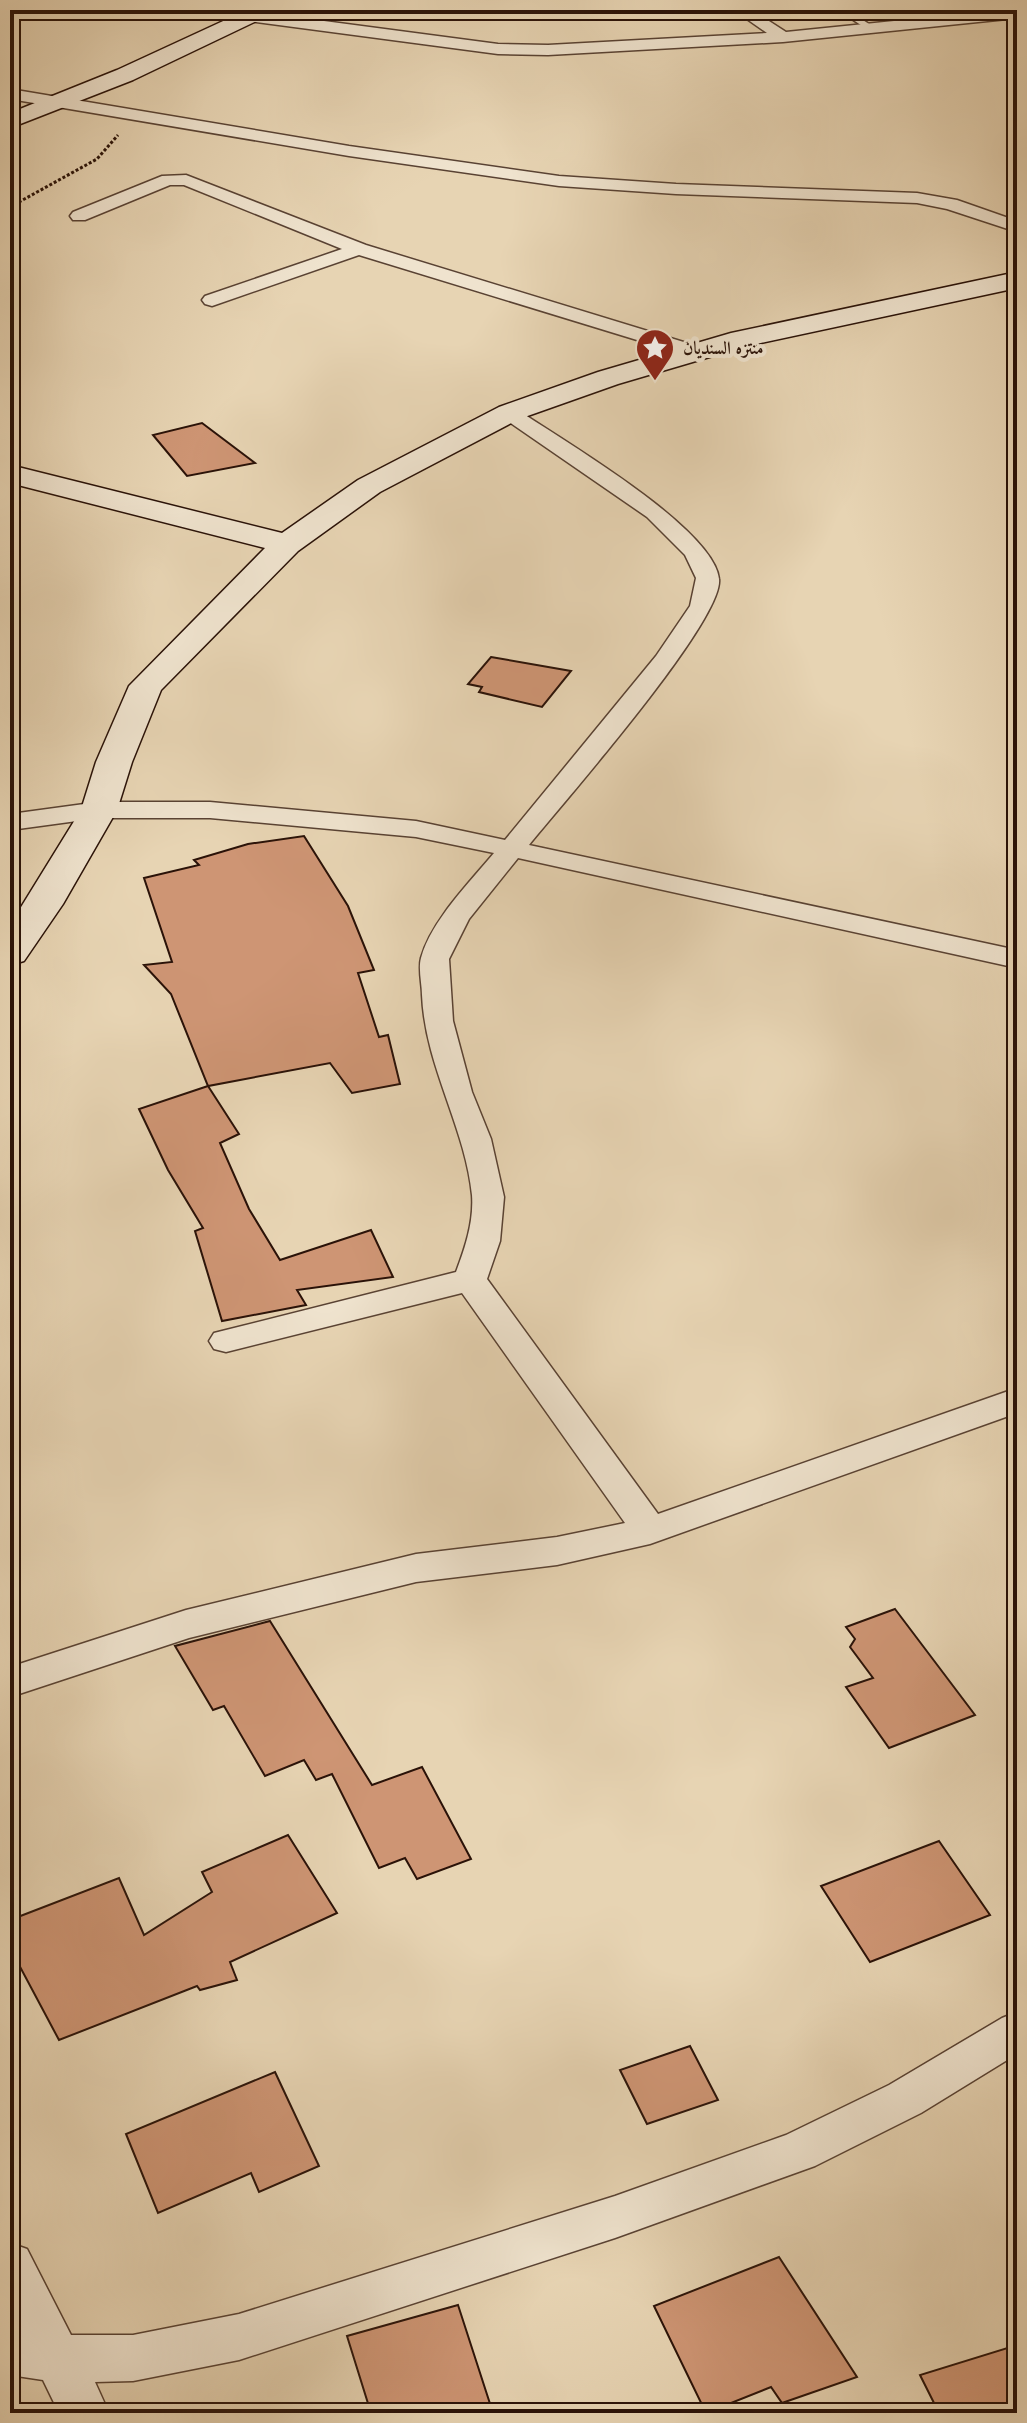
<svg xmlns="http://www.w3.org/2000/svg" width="1027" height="2423" viewBox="0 0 1027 2423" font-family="'Libre Caslon Text',Amiri,serif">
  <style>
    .building { fill: #ce9574; stroke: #2a1208; stroke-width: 2 }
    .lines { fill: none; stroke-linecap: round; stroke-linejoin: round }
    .lane-casing { stroke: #594233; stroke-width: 3 }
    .street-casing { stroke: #594233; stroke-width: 3 }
    .secondary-casing { stroke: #2a1208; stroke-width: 3 }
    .path { stroke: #2a1208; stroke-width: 3; stroke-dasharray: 3 2; stroke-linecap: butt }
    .lane { fill: #efe3ce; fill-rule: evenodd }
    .street { fill: #efe3ce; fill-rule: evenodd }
    .secondary { fill: #efe3ce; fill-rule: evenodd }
    .labels { text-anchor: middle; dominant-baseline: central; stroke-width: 8; stroke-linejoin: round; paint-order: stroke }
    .far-poi-label { font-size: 18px; font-weight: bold; fill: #2a1208; stroke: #efe3ce; text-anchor: start }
  </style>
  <rect width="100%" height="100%" fill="#e7d4b3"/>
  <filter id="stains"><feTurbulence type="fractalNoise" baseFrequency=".0025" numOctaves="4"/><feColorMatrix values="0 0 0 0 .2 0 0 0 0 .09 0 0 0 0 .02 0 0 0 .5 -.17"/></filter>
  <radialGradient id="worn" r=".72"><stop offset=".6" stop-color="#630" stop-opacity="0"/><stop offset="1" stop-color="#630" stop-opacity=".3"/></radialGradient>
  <g class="building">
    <polygon points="202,423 255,463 187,476 153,435"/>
    <polygon points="491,657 571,671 542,707 479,692 482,687 468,684"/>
    <polygon points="304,836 348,906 374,970 358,973 379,1037 388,1035 400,1084 352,1093 330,1063 208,1086 171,994 144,965 172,962 144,878 199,865 194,860 248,844"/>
    <polygon points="208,1086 239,1134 220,1143 249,1209 280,1260 371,1230 393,1277 297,1290 306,1305 222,1321 195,1231 203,1228 168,1170 139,1109"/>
    <polygon points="895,1609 975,1715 889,1748 846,1687 873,1678 850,1647 855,1639 846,1627"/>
    <polygon points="270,1621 372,1785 422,1767 471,1859 417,1879 405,1858 379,1868 332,1774 316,1780 304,1760 265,1776 224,1706 213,1710 175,1646"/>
    <polygon points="288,1835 337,1913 230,1962 237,1980 200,1990 197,1986 59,2040 10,1948 10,1920 119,1878 144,1935 212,1892 202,1872"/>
    <polygon points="939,1841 990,1915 870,1962 821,1886"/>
    <polygon points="690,2046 718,2100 647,2124 620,2070"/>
    <polygon points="275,2072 319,2166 259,2192 251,2173 158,2213 126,2134"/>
    <polygon points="779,2257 857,2377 782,2403 771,2387 706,2413 654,2306"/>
    <polygon points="458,2305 493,2413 371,2413 347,2336"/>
    <polygon points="1017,2345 1017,2413 939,2413 920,2375"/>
  </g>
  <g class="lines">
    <g class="lane-casing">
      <polygon id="lane" points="838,10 847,10 877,29 870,31"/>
    </g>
    <g class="street-casing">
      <g id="street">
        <polygon points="734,10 752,10 786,32 1002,10 1017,10 1017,18 783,42 548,55 498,54 249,21 241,16 249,11 498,44 548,45 767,33"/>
        <polygon points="10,89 349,146 559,176 676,184 917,193 957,200 1017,221 1017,232 947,209 917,203 676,194 559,186 349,156 10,99"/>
        <polygon points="186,175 366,245 700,347 703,351 700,355 686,355 359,255 212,306 205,304 202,300 205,296 342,249 184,185 170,185 85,220 73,220 70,216 73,212 162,176"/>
        <path d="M509,407l7,2c43,29 198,119 203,170 5,41 -156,224 -190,266l488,105v18l-499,-110 -49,61 -20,40 4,62 19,71 19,47 13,58 -4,44 -13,38 171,235 359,-126v25l-367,131 -93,21 -141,17 -227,56 -179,59v-30l176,-57 230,-56 141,-17 68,-14 -163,-230 -236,59 -12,-3 -5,-8 5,-8 12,-3 230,-58c9,-24 18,-50 16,-77 -7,-69 -47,-129 -50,-200 0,-11 -4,-26 -1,-37 10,-37 49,-76 73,-105l-78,-16 -206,-19h-111l-81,11 -8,-2v-16l8,2 81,-11h111l206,19 89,19 151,-184 34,-50 6,-28 -11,-23 -38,-38 -145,-100 -3,-4z"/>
        <polygon points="1017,2012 1017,2054 921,2113 815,2166 615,2238 239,2360 133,2381 95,2382 109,2413 59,2413 43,2380 10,2375 10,2329 18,2330 10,2314 10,2243 27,2249 71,2335 133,2335 239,2314 615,2196 786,2135 889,2085 1002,2018"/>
      </g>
    </g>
    <g class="secondary-casing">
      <g id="secondary">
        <polygon points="247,10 274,10 271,14 133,80 10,128 10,113 117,70"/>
        <polygon points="1017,272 1017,288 747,346 618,384 519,419 380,492 298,551 161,690 132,762 117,810 63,904 24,961 10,965 10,925 81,810 96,762 129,686 265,548 10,483 10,465 282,533 358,480 499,407 598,372 731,333"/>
      </g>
    </g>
    <polyline class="path" points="10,207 97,159 118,135"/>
    <use href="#lane" class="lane"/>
    <use href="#street" class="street"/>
    <use href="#secondary" class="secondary"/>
  </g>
  <defs>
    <g id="sight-pin" transform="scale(2)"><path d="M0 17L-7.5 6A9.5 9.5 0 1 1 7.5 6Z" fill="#8f2418" stroke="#efe3ce"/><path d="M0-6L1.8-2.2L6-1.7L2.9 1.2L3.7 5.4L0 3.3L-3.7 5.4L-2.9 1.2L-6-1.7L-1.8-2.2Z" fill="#fff"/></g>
  </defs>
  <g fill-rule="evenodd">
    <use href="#sight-pin" x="655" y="348"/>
  </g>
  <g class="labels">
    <g class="far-poi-label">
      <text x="683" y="348">منتزه السنديان</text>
    </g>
  </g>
  <rect width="1027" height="2423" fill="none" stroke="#e7d4b3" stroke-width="40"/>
  <rect x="12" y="12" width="1003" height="2399" fill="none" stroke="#2a1208" stroke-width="4"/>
  <rect x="20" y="20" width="987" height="2383" fill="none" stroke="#2a1208" stroke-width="2"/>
  <rect width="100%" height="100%" filter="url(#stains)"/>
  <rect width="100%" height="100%" fill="url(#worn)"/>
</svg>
